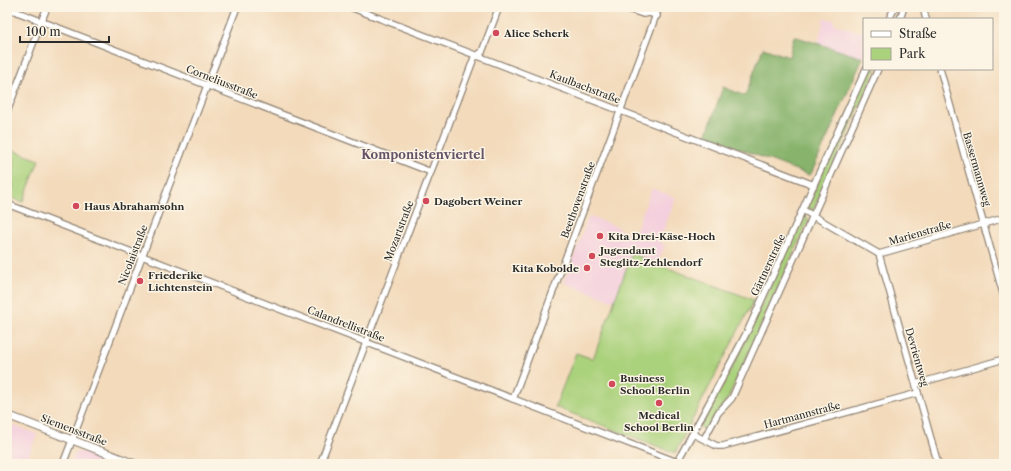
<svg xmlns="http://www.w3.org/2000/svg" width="1011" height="471" viewBox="0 0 1011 471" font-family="'Libre Caslon Text',serif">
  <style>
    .built { fill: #f4cfdd }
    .green { fill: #aad17c; stroke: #6a7e54 }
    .forest { fill: #87b36c; stroke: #596f4c }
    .sand { fill: #eeda9e; stroke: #8c8264 }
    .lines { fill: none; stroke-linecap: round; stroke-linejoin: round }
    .minor-casing { stroke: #8f8273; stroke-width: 8 }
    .tertiary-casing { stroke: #8f8273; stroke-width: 9 }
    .minor { stroke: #fff; stroke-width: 5.5 }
    .tertiary { stroke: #fff; stroke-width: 7 }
    .poi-dot { fill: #d1495b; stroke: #fcf5e5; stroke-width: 1.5 }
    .labels { text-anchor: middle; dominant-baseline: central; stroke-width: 3; stroke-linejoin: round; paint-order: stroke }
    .poi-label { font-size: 10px; font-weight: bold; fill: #2b2b2b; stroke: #fcf5e5; text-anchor: start }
    .street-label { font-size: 10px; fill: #2b2b2b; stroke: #fcf5e5 }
    .quarter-label { font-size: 12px; font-weight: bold; fill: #655267; stroke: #fcf5e5 }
  </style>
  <rect width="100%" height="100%" fill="#fcf5e5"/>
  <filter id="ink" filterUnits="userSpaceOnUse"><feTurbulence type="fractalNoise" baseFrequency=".025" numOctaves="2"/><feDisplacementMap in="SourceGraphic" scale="8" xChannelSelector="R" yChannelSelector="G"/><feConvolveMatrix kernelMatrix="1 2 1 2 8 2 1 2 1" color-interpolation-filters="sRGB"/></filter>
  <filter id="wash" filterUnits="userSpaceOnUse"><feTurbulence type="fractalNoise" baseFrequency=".012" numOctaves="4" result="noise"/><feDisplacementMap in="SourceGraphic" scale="16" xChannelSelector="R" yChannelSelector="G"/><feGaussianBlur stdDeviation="0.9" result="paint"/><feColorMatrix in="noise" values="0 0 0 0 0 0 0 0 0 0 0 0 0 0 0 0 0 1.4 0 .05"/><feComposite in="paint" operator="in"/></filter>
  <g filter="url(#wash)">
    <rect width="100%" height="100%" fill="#f3dabb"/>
    <g class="built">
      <polygon points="824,18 834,20 834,24 864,33 863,58 818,44"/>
      <polygon points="652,188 676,198 659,242 665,245 657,264 632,253 614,301 564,283 589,216 618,227 618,229 634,235"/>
      <polygon points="7,423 37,434 25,464 7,464"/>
      <polygon points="77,452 83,452 114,464 71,464 74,455"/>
    </g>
    <g class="green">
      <polygon points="868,69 876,69 813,210 807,208"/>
      <polygon points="7,148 39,160 23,202 7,196"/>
      <polygon points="804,215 809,219 728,398 705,430 700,427 738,356"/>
      <polygon points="632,253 657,264 754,300 675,453 555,407 576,353 593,359"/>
    </g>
    <polygon class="forest" points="794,36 863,58 811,174 809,175 706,136 723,87 745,96 763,48 789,57"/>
    <path class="sand" d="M12,159c6,10 -4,16 2,28h-7v-25z"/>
  </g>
  <g filter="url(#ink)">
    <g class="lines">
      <g class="minor-casing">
        <g id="minor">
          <polyline points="350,7 814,185"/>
          <polyline points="622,7 643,14 650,13 657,16"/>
          <polyline points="637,7 645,10 650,13"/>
          <polyline points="923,7 926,19"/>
          <polyline points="7,8 431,172"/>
          <polyline points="889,19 895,7"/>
          <polyline points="900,19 904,7"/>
          <polyline points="940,69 1004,297"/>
          <polyline points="7,112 47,7"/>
          <polyline points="7,204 677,462"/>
          <polyline points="803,210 879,254"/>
          <polyline points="879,254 938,464"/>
          <polyline points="879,254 1004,218"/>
          <polyline points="916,384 1004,359"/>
          <polyline points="513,399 659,7"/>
          <polyline points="693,434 717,446 723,446 918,393"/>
          <polyline points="704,439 718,413 732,398 878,69"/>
          <polyline points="63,464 237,7"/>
          <polyline points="320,464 474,58 482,52 499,7"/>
          <polyline points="676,464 736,353 749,328 866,69"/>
        </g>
      </g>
      <g class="tertiary-casing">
        <polyline id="tertiary" points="7,415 135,464"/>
      </g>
      <use href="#minor" class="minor"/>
      <use href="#tertiary" class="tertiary"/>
    </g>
  </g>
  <g class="poi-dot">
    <circle cx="496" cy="33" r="4"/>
    <circle cx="426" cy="201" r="4"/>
    <circle cx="76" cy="206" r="4"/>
    <circle cx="600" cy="236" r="4"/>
    <circle cx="592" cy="256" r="4"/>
    <circle cx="587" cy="268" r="4"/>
    <circle cx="140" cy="281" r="4"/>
    <circle cx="612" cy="384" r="4"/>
    <circle cx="659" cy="403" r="4"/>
  </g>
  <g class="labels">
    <g class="poi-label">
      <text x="504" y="33">Alice Scherk</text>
      <text x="434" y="201">Dagobert Weiner</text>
      <text x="84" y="206">Haus Abrahamsohn</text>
      <text x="608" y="236">Kita Drei-Käse-Hoch</text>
      <text x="600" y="250">Jugendamt<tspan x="600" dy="12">Steglitz-Zehlendorf</tspan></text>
      <text x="579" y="268" text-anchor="end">Kita Kobolde</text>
      <text x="148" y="275">Friederike<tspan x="148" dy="12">Lichtenstein</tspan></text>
      <text x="620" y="378">Business<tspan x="620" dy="12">School Berlin</tspan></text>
      <text x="659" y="415" text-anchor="middle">Medical<tspan x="659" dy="12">School Berlin</tspan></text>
    </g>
    <g class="street-label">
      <text transform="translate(222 82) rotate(21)">Corneliusstraße</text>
      <text transform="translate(585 87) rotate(21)">Kaulbachstraße</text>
      <text transform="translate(977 169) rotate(74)">Bassermannweg</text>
      <text transform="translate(578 200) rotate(-70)">Beethovenstraße</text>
      <text transform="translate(399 231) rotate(-69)">Mozartstraße</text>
      <text transform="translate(920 233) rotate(-16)">Marienstraße</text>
      <text transform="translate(133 255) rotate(-69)">Nicolaistraße</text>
      <text transform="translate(768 265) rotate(-65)">Gärtnerstraße</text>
      <text transform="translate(346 324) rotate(21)">Calandrellistraße</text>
      <text transform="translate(917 357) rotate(74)">Devrientweg</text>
      <text transform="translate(802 415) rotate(-15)">Hartmannstraße</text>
      <text transform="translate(74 430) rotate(21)">Siemensstraße</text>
    </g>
    <g class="quarter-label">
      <text x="423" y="154">Komponistenviertel</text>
    </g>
  </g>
  <rect width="1011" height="471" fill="none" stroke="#fcf5e5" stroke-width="24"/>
  <rect x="863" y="18" width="130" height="52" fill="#fcf5e5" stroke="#a8a49b"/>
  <rect x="871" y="31" width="20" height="6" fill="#ffffff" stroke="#a8a49b"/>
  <text x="899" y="38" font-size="12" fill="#2b2b2b">Straße</text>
  <rect x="871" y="48" width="20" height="12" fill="#aad17c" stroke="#a8a49b"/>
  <text x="899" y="58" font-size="12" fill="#2b2b2b">Park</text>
  <path d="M20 36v6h89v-6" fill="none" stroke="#2b2b2b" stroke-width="2"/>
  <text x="26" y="36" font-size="12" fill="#2b2b2b" stroke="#fcf5e5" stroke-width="3" paint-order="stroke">100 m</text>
</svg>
